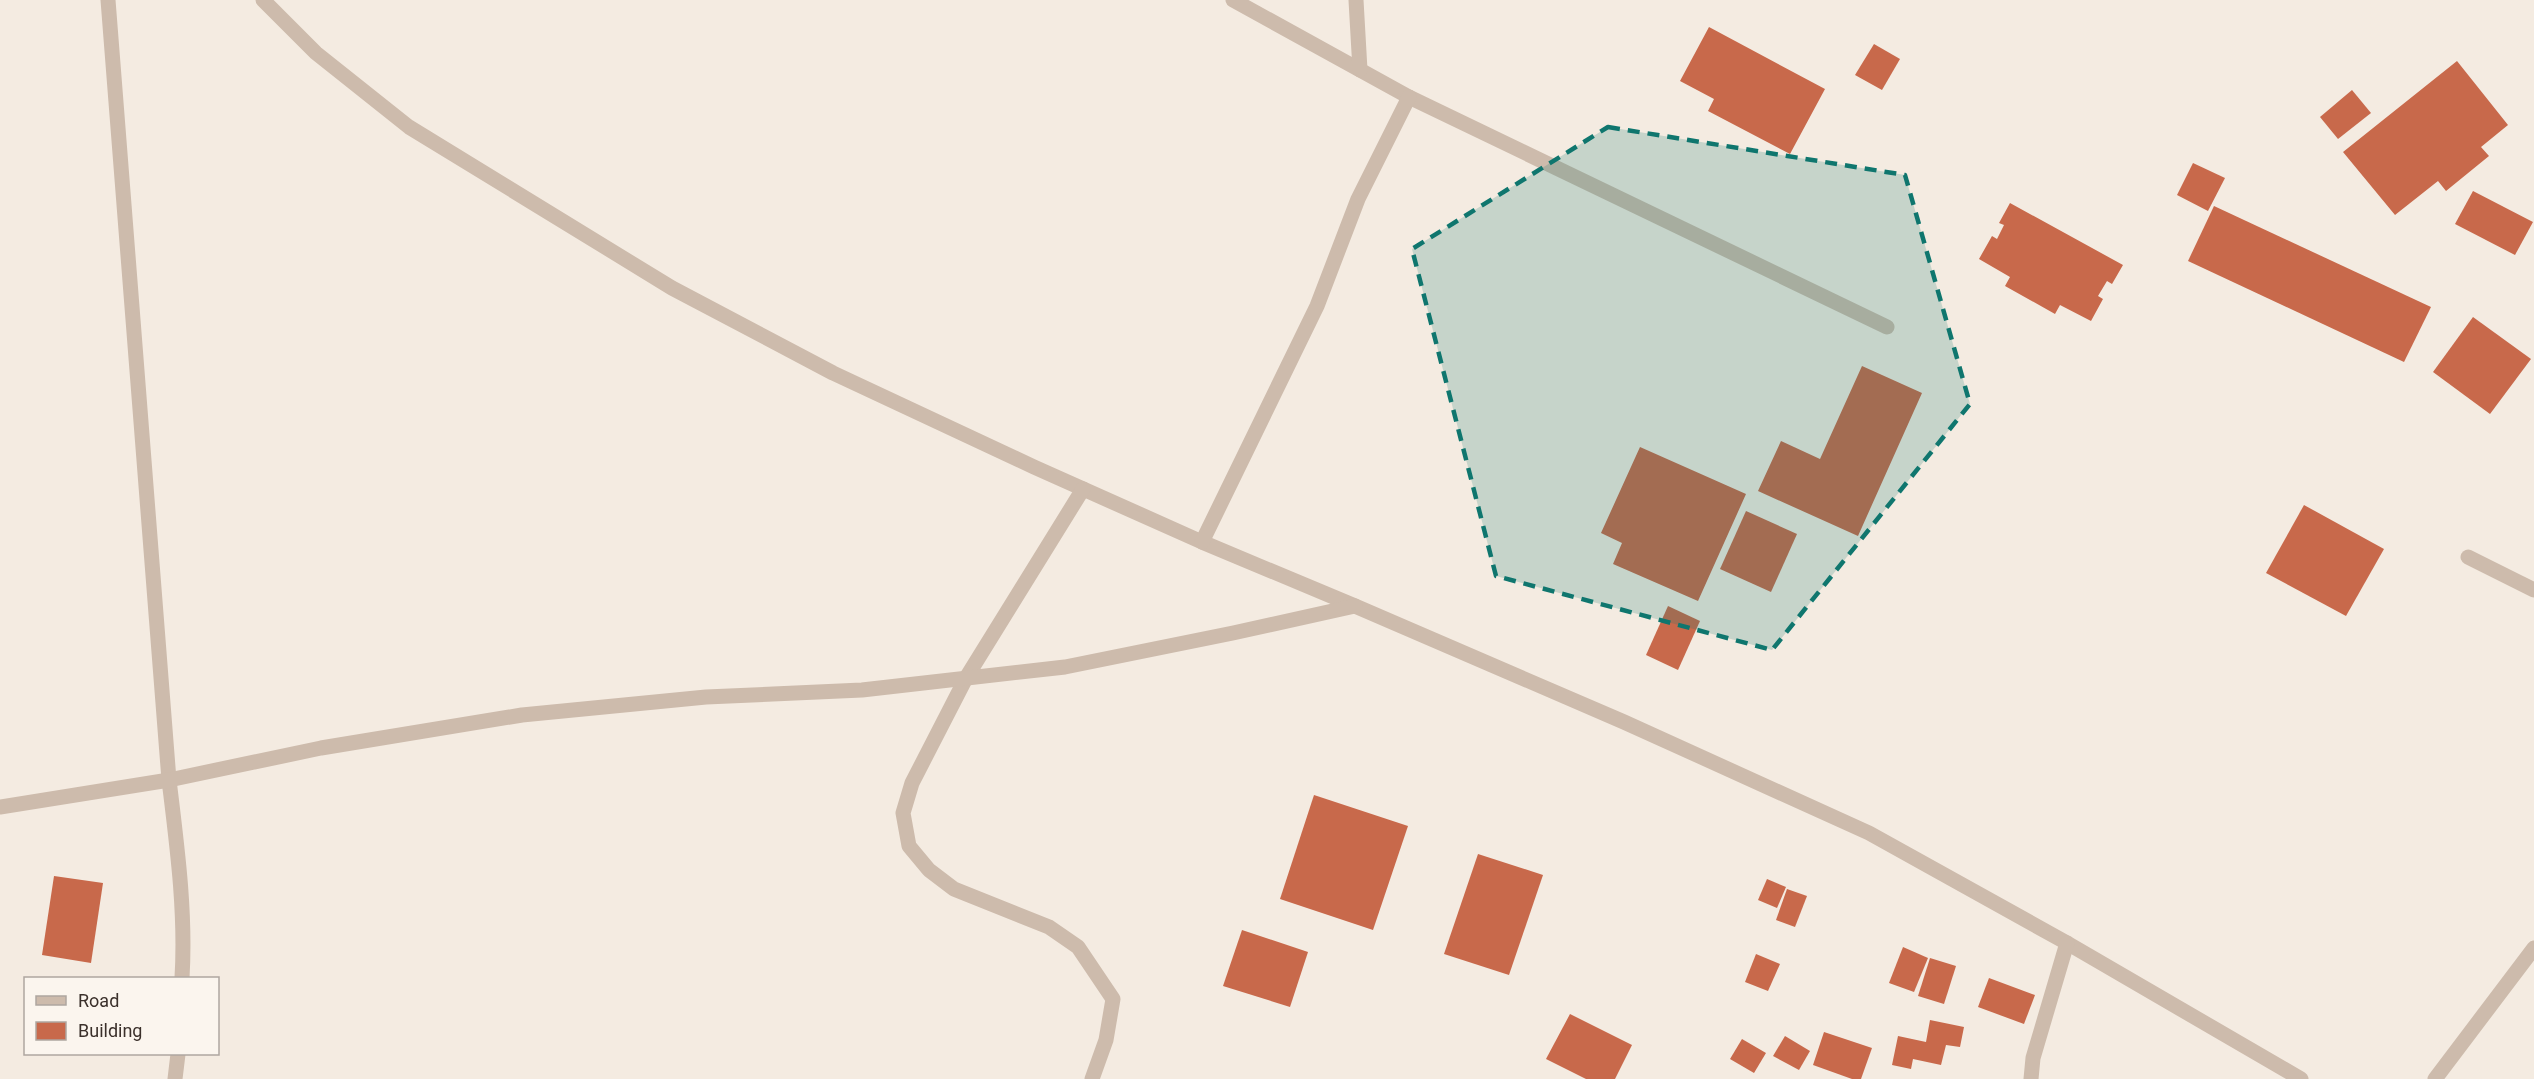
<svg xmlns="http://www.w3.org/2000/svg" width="2534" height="1079" viewBox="0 0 2534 1079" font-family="Roboto,sans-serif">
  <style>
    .building { fill: #c8694b }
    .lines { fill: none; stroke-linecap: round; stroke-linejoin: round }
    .minor { stroke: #cdbbac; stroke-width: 15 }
    .marked { fill: #0f766e; fill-opacity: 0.2; stroke: #0f766e; stroke-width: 4.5; stroke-dasharray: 12 8; stroke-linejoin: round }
  </style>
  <rect width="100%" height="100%" fill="#f4ebe1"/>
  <g class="building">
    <polygon points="1709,27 1825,89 1790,154 1708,111 1714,99 1680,81"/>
    <polygon points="1874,44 1900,59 1882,90 1855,75"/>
    <polygon points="2457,61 2508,125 2481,147 2489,156 2446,191 2438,181 2395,215 2343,152"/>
    <polygon points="2352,90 2371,113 2338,139 2320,117"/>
    <polygon points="2193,163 2225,178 2208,211 2177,195"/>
    <polygon points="2473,191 2533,222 2515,255 2455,224"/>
    <polygon points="2010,203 2123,265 2112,284 2107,281 2098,296 2103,299 2091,321 2060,305 2055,314 2005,286 2010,277 1979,259 1992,236 1997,239 2004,225 1999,223"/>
    <polygon points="2214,206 2431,307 2404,362 2188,261"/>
    <polygon points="2473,317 2531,359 2490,414 2433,372"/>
    <polygon points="1862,366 1922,393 1858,536 1758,491 1781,441 1820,459"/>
    <polygon points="1640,447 1746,494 1698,601 1613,564 1622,543 1601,533"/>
    <polygon points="2304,505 2384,549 2346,616 2266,573"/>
    <polygon points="1746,511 1797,534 1771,592 1720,569"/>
    <polygon points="1668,606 1700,621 1678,670 1646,655"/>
    <polygon points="1314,795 1408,826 1373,930 1280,899"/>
    <polygon points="1478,854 1543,875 1509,975 1444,954"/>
    <polygon points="54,876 103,883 91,963 42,955"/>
    <polygon points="1767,879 1786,887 1777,908 1758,900"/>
    <polygon points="1787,889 1807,896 1795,927 1776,920"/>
    <polygon points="1242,930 1308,952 1290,1007 1223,986"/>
    <polygon points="1903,947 1928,958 1914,992 1889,983"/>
    <polygon points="1756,954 1780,964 1768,991 1745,982"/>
    <polygon points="1930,958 1956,966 1944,1004 1918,996"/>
    <polygon points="1989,978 2035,995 2024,1024 1978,1007"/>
    <polygon points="1570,1014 1632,1045 1615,1079 1586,1079 1546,1059"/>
    <polygon points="1930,1020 1964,1027 1960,1047 1946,1045 1941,1065 1913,1059 1911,1069 1892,1065 1898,1036 1926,1042"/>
    <polygon points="1824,1032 1872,1048 1861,1079 1852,1079 1813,1065"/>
    <polygon points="1785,1036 1810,1051 1799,1070 1773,1056"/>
    <polygon points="1742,1039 1766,1053 1754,1073 1730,1059"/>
  </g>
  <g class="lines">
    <g class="minor">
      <path d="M108,0l61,780c8,66 17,132 13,198"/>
      <polyline points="263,0 316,53 409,127 672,288 833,373 1034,467 1202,542 1355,606 1624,722 1869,833 2067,943 2301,1079"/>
      <polyline points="1233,0 1409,97 1887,327"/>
      <polyline points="1356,0 1360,70"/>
      <polyline points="1083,489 966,678 912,783 903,813 909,846 929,870 954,889 1049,927 1078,947 1113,999 1106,1040 1092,1079"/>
      <polyline points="1202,542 1317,306 1358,199 1409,97"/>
      <polyline points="2468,557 2534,590"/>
      <polyline points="0,807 169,780 321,748 522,715 706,697 862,690 1065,667 1233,633 1355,606"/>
      <polyline points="175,1079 178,1054"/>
      <polyline points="2031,1079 2033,1058 2067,943"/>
      <polyline points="2435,1079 2534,948"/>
    </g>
  </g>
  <path class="marked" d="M1608,127l297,48 65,229 -198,246 -276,-74 -84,-327z"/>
  <rect x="24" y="977" width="195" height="78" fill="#fbf5ee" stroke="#aea6a0" stroke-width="1.5"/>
  <rect x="36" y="996" width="30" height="9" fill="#cdbbac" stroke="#aea6a0" stroke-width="1.5"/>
  <text x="78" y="1007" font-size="18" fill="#3b302b">Road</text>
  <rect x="36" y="1022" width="30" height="18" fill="#c8694b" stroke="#aea6a0" stroke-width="1.5"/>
  <text x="78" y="1037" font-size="18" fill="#3b302b">Building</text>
</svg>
